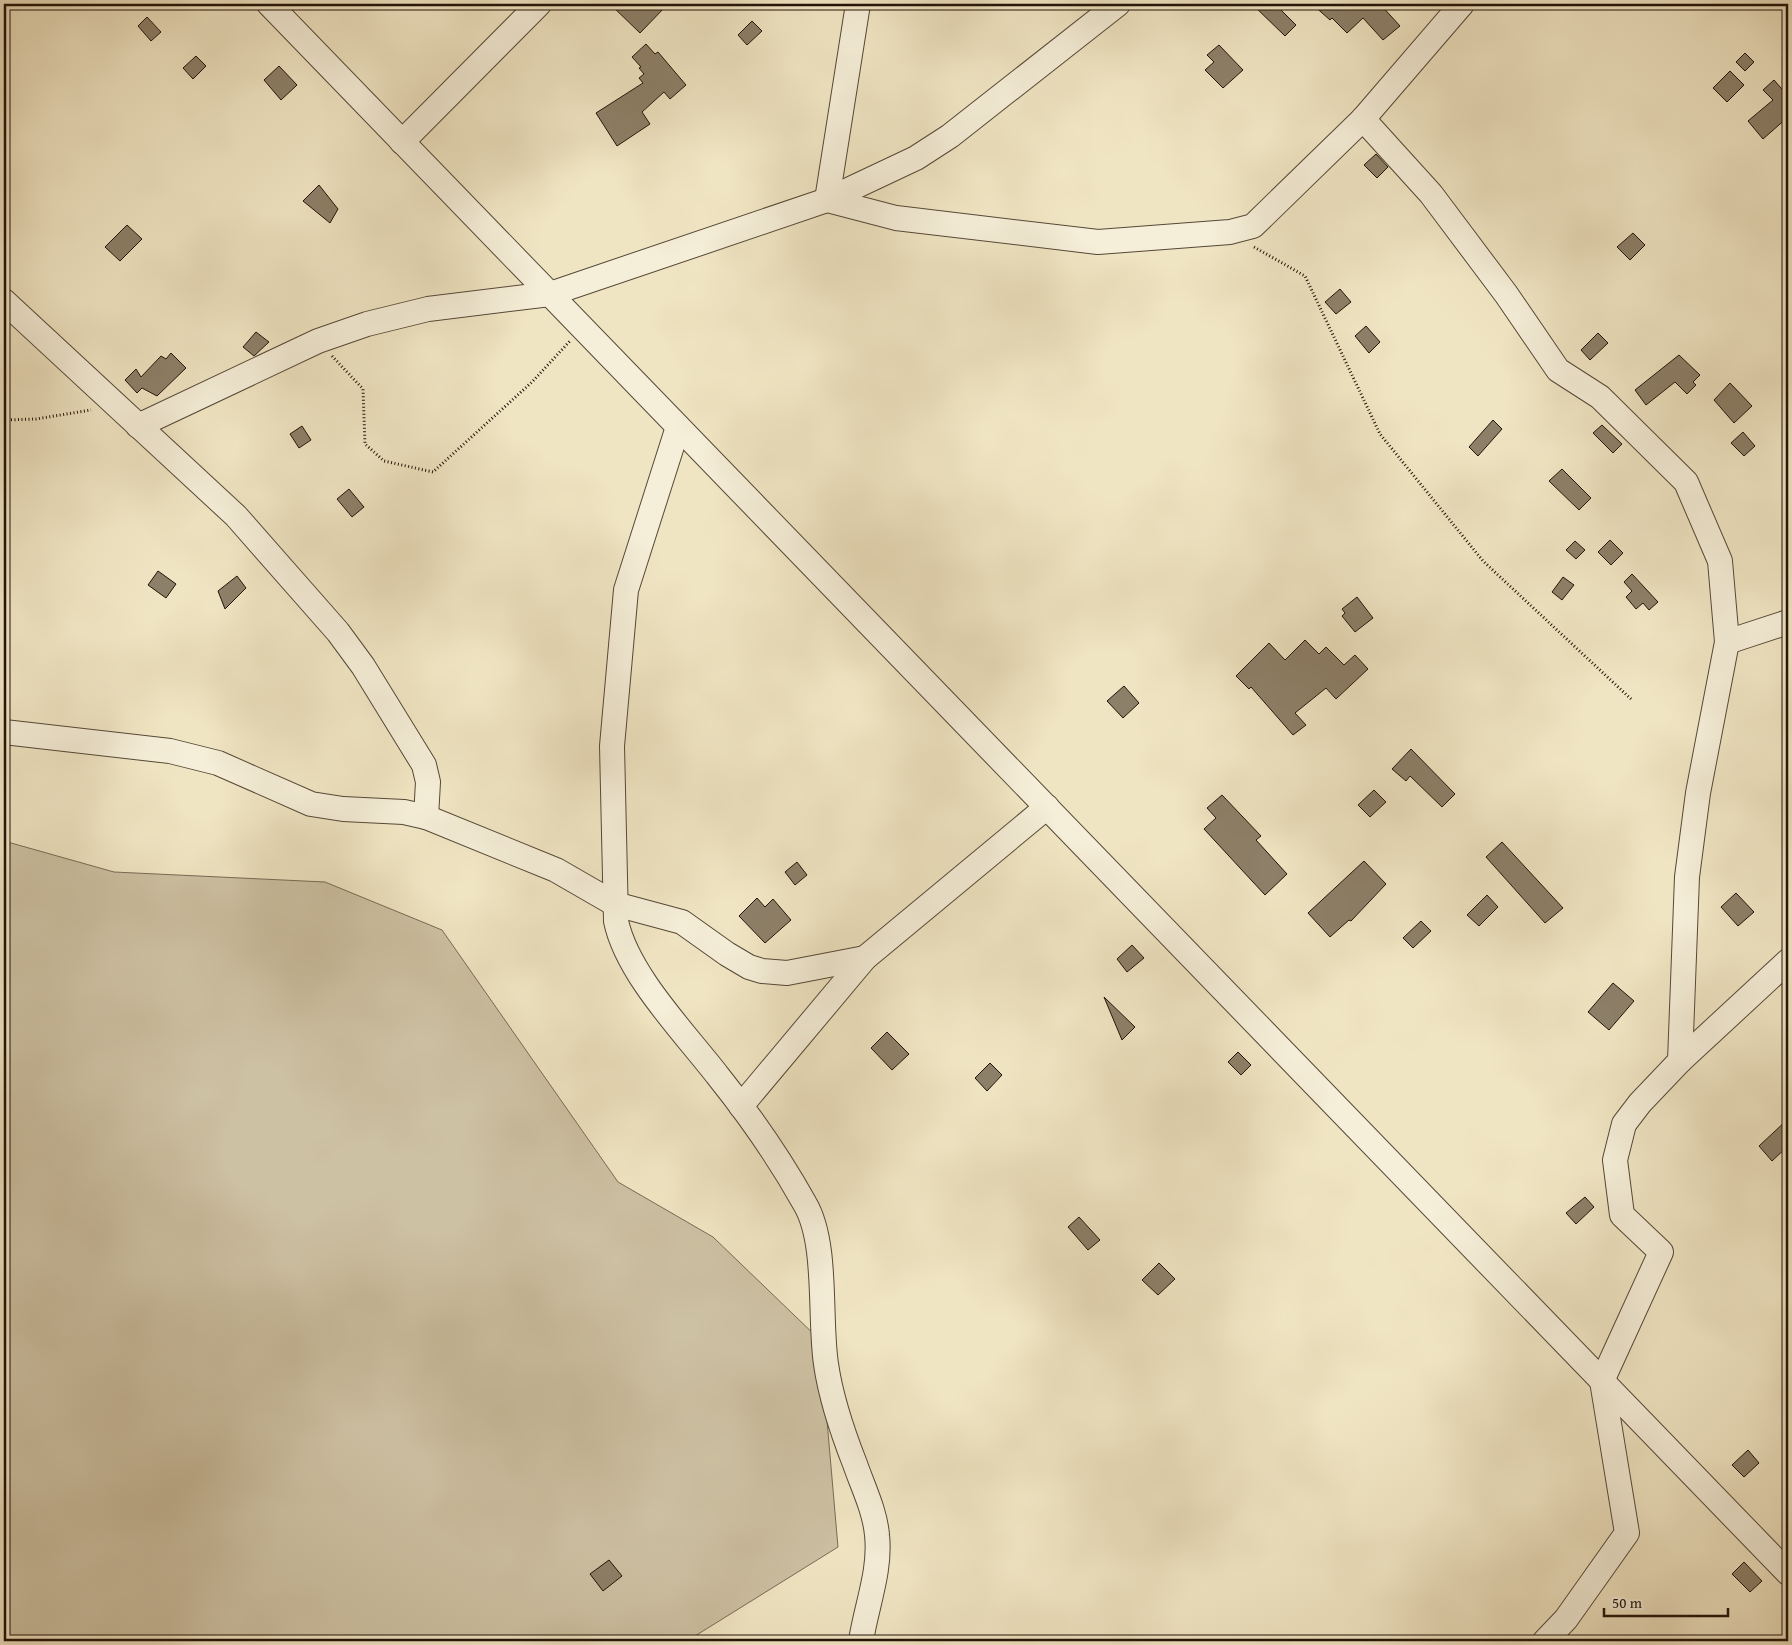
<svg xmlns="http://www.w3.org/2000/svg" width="1792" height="1645" viewBox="0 0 1792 1645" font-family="'Gentium Book Plus',serif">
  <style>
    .green { fill: #cdc1a3; stroke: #786a56 }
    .building { fill: #8d8069; stroke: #221308 }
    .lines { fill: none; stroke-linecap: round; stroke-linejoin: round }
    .minor-casing { stroke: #564837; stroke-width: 26 }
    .path { stroke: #221308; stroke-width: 3; stroke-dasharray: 1 2.5; stroke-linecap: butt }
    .minor { stroke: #f5eed8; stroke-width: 24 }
  </style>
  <rect width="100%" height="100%" fill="#f0e5c3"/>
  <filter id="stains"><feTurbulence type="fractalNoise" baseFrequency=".004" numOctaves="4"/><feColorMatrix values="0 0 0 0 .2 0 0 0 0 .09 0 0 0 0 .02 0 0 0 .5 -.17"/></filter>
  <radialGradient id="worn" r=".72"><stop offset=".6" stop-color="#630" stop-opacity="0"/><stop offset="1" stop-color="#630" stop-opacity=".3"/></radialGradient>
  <polygon class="green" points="4,841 114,872 325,882 442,930 618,1182 713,1237 820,1340 838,1547 687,1641 4,1641"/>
  <g class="building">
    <polygon points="610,4 668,4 640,33"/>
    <polygon points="1252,4 1275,4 1296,25 1285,36"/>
    <polygon points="1312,4 1380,4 1400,26 1383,40 1363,18 1347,33 1332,18 1330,20"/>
    <polygon points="147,17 161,32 151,41 138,26"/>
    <polygon points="752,21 762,31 747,45 738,35"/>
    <polygon points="646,44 655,54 658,52 686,85 670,99 664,92 642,112 650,124 617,146 596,113 643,83 639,78 644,74 639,68 641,67 632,57"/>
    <polygon points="1219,45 1243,70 1223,88 1205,70 1214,62 1207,55"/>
    <polygon points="1745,53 1754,62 1745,71 1736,62"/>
    <polygon points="196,56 206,66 193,79 183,68"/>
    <polygon points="279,66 297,85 281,100 264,80"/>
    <polygon points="1730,71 1744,85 1727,102 1713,88"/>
    <polygon points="1774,80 1788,96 1788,117 1763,139 1748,121 1773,100 1763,90"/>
    <polygon points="1376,154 1388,167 1377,178 1364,165"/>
    <polygon points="319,185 338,209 330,223 303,201"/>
    <polygon points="127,225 142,239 120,261 105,247"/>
    <polygon points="1633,233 1645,245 1630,260 1617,247"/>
    <polygon points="1340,289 1351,302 1336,314 1325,302"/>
    <polygon points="1366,326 1380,342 1369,353 1355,336"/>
    <polygon points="256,332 269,342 254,356 243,347"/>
    <polygon points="1598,333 1608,343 1590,360 1581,350"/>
    <polygon points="171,353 186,368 157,396 142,388 137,393 125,380 136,369 141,377 161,356 166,359"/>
    <polygon points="1679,355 1700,375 1693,382 1696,385 1687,394 1675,382 1646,405 1635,390"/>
    <polygon points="1730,383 1752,406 1734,423 1714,400"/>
    <polygon points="1493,420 1502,429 1478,456 1469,447"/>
    <polygon points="1602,425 1622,444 1613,453 1593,433"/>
    <polygon points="302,426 311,440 299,448 290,434"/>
    <polygon points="1743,432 1755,446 1744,456 1731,443"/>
    <polygon points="1562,469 1591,498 1579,510 1549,481"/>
    <polygon points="349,489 364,507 352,517 337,499"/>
    <polygon points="1610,540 1623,553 1611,565 1598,552"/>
    <polygon points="1575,541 1585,550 1576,559 1566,550"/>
    <polygon points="158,571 176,584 166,598 148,585"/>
    <polygon points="1632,574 1658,602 1649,610 1643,603 1636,609 1626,597 1632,591 1624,582"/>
    <polygon points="237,576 246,588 225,609 218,591"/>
    <polygon points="1563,577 1574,585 1562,600 1552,592"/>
    <polygon points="1357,597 1373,618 1355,632 1342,616 1345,613 1342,609"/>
    <polygon points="1305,640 1319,654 1326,647 1344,665 1355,655 1368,669 1336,699 1326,688 1295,713 1306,725 1293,735 1251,687 1249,689 1236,676 1269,643 1285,660"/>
    <polygon points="1124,686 1139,703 1123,718 1107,701"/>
    <polygon points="1411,749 1455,794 1442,807 1410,776 1406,781 1392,769"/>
    <polygon points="1374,790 1386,802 1370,817 1358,805"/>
    <polygon points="1222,795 1261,836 1256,840 1287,874 1265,895 1204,829 1216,818 1207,808"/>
    <polygon points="1502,842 1563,908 1545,923 1486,857"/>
    <polygon points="1364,861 1386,884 1351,921 1349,920 1330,937 1308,913"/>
    <polygon points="797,862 807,875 795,885 785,872"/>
    <polygon points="1736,893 1754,912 1738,926 1721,907"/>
    <polygon points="1487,895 1498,907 1479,926 1467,915"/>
    <polygon points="757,898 765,907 773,899 791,920 765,943 739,916"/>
    <polygon points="1421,921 1431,931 1413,948 1403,938"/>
    <polygon points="1132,945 1144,958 1127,972 1117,959"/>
    <polygon points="1613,983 1634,1001 1609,1030 1588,1012"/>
    <polygon points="1104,997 1135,1027 1122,1040"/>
    <polygon points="887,1032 909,1054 892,1070 871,1048"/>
    <polygon points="1238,1052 1251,1065 1241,1075 1228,1062"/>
    <polygon points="990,1063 1002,1075 987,1091 975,1078"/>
    <polygon points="1788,1119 1788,1146 1772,1161 1759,1146"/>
    <polygon points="1585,1197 1594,1207 1576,1224 1566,1213"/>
    <polygon points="1079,1217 1100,1240 1088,1250 1068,1227"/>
    <polygon points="1159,1263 1175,1279 1158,1295 1142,1280"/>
    <polygon points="1748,1450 1759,1463 1744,1477 1732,1465"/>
    <polygon points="609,1560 622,1576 603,1591 590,1574"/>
    <polygon points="1744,1562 1762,1581 1750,1592 1732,1574"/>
  </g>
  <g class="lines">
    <g class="minor-casing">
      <g id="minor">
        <polyline points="269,4 1788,1573"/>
        <polyline points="1363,119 1431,194 1506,294 1558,370 1600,397 1686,482 1720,561 1727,642 1698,793 1687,877 1680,1061"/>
        <polyline points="402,142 539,4"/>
        <polyline points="827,200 896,218 1098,242 1230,232 1253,226 1363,119 1462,4"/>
        <polyline points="827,200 858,4"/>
        <polyline points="4,301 236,516 338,632 363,666 424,765 428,782 426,817"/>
        <polyline points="138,426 318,341 367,324 428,309 550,294 827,200 916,158 950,136 1118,4"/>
        <path d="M678,427l-52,163 -14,156 4,175c11,53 68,111 102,155 32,40 62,83 87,128 23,39 14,114 21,160 5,35 16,67 29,100 8,23 20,47 22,71 4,36 -11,72 -16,106"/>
        <polyline points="1727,642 1788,622"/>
        <polyline points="4,732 170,751 218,763 311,804 343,809 404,812 426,817 556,870 615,904 682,922 727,954 749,967 762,971 787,973 865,958"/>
        <polyline points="741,1106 865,958 1047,807"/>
        <polyline points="1545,1641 1566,1619 1627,1533 1602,1381 1661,1252 1622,1215 1615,1160 1624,1124 1640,1103 1680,1061 1788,961"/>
      </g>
    </g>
    <g class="path">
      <polyline points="1254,247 1305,276 1380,434 1483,561 1631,699"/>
      <polyline points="332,356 363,389 365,444 384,461 433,472 532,382 570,341"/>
      <polyline points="4,420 36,419 91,410"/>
    </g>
    <use href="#minor" class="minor"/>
  </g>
  <rect width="1792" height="1645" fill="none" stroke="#f0e5c3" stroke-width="20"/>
  <rect x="5" y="5" width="1782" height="1635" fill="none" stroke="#221308" stroke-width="2.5"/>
  <rect x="10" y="10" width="1772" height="1625" fill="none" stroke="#221308"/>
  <path d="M1604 1608v8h124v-8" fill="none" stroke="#221308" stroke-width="2.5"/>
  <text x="1612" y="1608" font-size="15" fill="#221308" stroke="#f5eed8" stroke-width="4" paint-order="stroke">50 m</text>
  <rect width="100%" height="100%" filter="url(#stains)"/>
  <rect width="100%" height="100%" fill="url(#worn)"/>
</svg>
